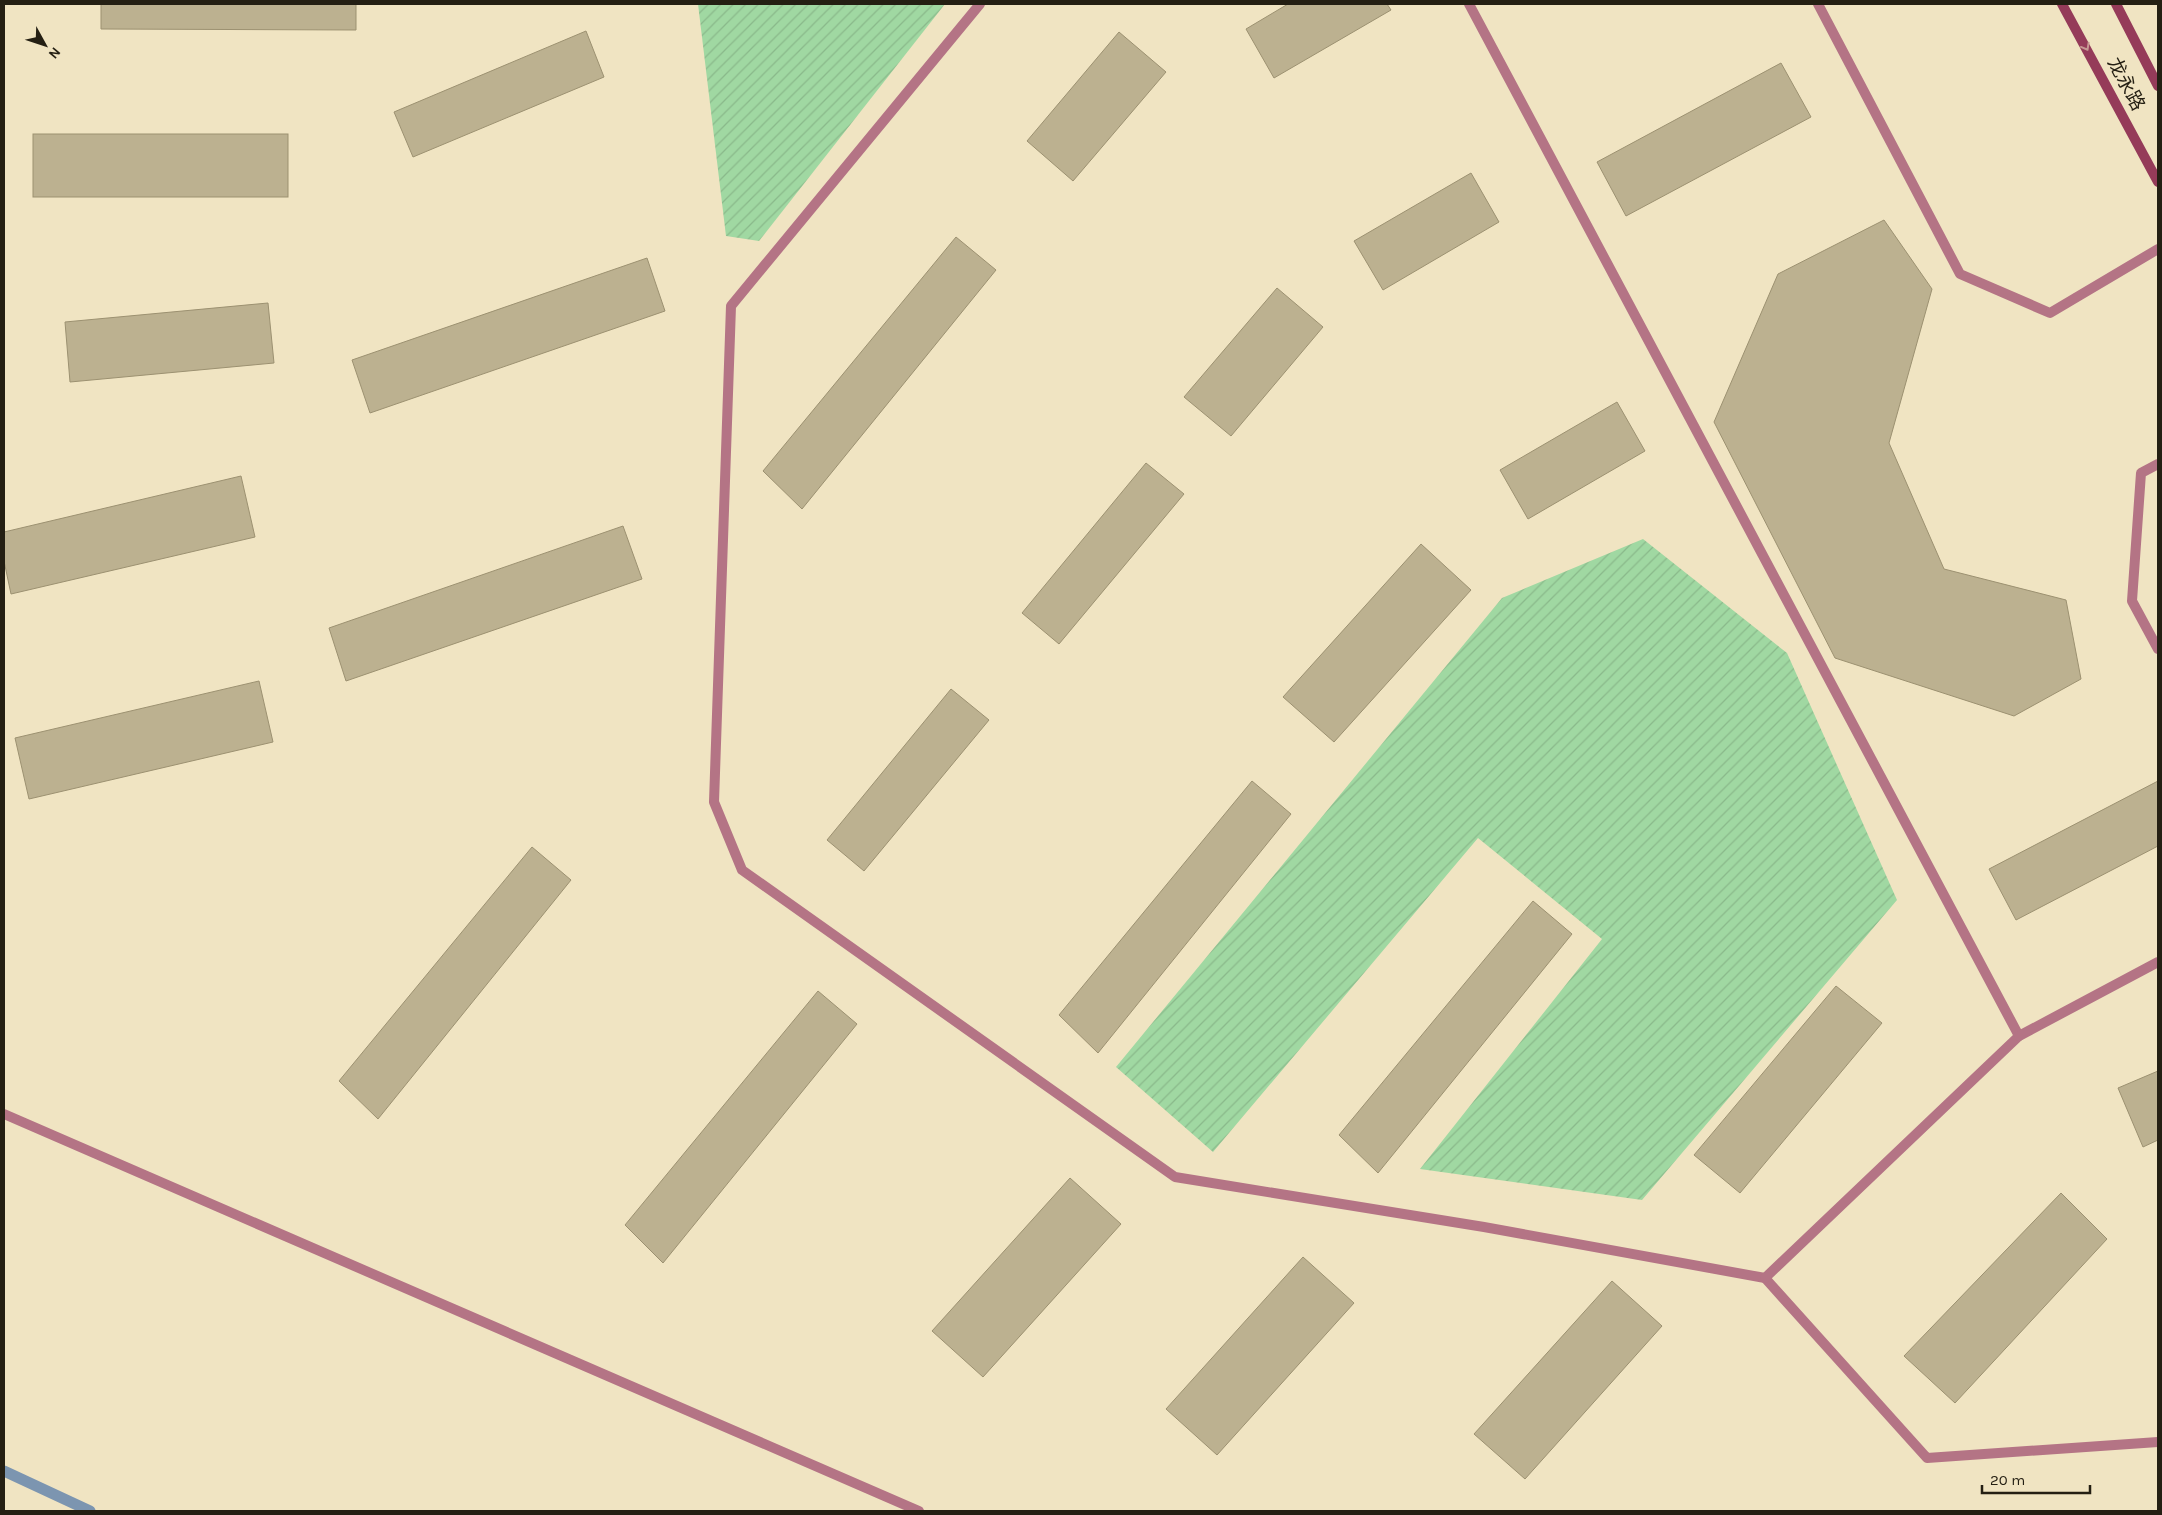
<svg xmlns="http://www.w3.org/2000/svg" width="2162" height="1515" viewBox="0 0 2162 1515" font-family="Karla,'Noto Sans SC',sans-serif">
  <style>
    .garden { fill: url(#garden-furrows) }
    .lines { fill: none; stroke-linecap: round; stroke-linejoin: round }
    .stream { stroke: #7c95b0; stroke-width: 11 }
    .building { fill: #bcb190; stroke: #9c9171 }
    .minor { stroke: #b47485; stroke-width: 10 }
    .secondary { stroke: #953b59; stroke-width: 10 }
    .oneway { stroke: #c79893 }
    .labels { text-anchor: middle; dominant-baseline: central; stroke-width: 4; stroke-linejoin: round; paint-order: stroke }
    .street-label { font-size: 19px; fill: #241f13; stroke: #f0e4c2 }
  </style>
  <defs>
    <pattern id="garden-furrows" width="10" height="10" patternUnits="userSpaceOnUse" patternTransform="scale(1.25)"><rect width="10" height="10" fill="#a0d8a2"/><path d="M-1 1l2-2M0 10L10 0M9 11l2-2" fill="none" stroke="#8ab98b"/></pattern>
  </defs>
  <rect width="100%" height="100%" fill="#f0e4c2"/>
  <g class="garden">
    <polygon points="698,4 945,4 759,241 726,236"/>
    <polygon points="1643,539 1787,653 1897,900 1642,1200 1420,1169 1602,939 1478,838 1213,1152 1116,1067 1502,598"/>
  </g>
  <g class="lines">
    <polyline class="stream" points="4,1471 90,1511"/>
  </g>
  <g class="building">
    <polygon points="101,4 356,4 356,30 101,29"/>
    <polygon points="1288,4 1387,4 1391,10 1274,78 1246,29"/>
    <polygon points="586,31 604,77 413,157 394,112"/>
    <polygon points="1119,32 1166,72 1073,181 1027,141"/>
    <polygon points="1781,63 1811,117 1626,216 1597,162"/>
    <rect x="33" y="134" width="255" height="63"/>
    <polygon points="1471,173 1499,222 1383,290 1354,241"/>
    <polygon points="1884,220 1932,289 1889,443 1944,569 2066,600 2081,679 2014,716 1835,658 1714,422 1778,274"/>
    <polygon points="956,237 996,270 802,509 763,471"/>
    <polygon points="647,258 665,311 370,413 352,360"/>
    <polygon points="1277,288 1323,327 1231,436 1184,397"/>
    <polygon points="268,303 274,363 70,382 65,322"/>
    <polygon points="1617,402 1645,451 1528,519 1500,470"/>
    <polygon points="1146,463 1184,494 1059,644 1022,613"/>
    <polygon points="241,476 255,537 11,594 4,561 4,532"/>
    <polygon points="623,526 642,579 346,681 329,628"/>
    <polygon points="1421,544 1471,590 1334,742 1283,697"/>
    <polygon points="259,681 273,742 29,799 15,738"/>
    <polygon points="951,689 989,720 864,871 827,840"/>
    <polygon points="1252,781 1291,814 1098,1053 1059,1015"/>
    <polygon points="2158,781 2158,846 2016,920 1989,869"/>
    <polygon points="532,847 571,880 378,1119 339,1081"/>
    <polygon points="1533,901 1572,934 1378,1173 1339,1135"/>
    <polygon points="1836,986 1882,1023 1740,1193 1694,1155"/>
    <polygon points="818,991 857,1024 663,1263 625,1225"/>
    <polygon points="2158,1071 2158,1140 2143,1147 2118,1088"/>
    <polygon points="1070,1178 1121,1224 983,1377 932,1331"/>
    <polygon points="2061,1193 2107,1239 1955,1403 1904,1356"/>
    <polygon points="1303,1257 1354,1303 1217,1455 1166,1409"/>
    <polygon points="1612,1281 1662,1326 1525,1479 1474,1434"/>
  </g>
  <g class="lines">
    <g class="minor">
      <polyline points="980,4 731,306 714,802 742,870 1175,1177 1484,1227 1765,1278 1927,1458 2158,1442"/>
      <polyline points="1469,4 2019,1036 1765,1278"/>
      <polyline points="1818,4 1960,274 2050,313 2158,249"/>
      <polyline points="2158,464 2141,473 2132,601 2158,649"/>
      <polyline points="2019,1036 2158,962"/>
      <polyline points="4,1114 919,1511"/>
    </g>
    <g class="secondary">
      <polyline points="2062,4 2158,182"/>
      <polyline points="2116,4 2158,86"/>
    </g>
  </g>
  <defs><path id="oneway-chevron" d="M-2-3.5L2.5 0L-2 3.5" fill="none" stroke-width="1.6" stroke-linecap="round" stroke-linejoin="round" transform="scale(1.25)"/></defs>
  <use class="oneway" href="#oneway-chevron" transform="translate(2086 47) rotate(61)"/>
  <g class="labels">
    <g class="street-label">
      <text transform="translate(2126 84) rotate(62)">龙永路</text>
    </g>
  </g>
  <rect width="2162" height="1515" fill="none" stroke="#241f13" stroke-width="10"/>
  <g transform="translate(45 45) rotate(130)" stroke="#f0e4c2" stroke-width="4" paint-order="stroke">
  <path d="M0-4L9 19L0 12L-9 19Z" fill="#241f13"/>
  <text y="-8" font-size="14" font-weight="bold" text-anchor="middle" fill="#241f13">N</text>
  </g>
  <path d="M1982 1485v8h108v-8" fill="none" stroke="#241f13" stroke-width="2.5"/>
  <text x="1990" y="1485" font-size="15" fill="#241f13" stroke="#f0e4c2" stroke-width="4" paint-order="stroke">20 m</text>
</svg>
